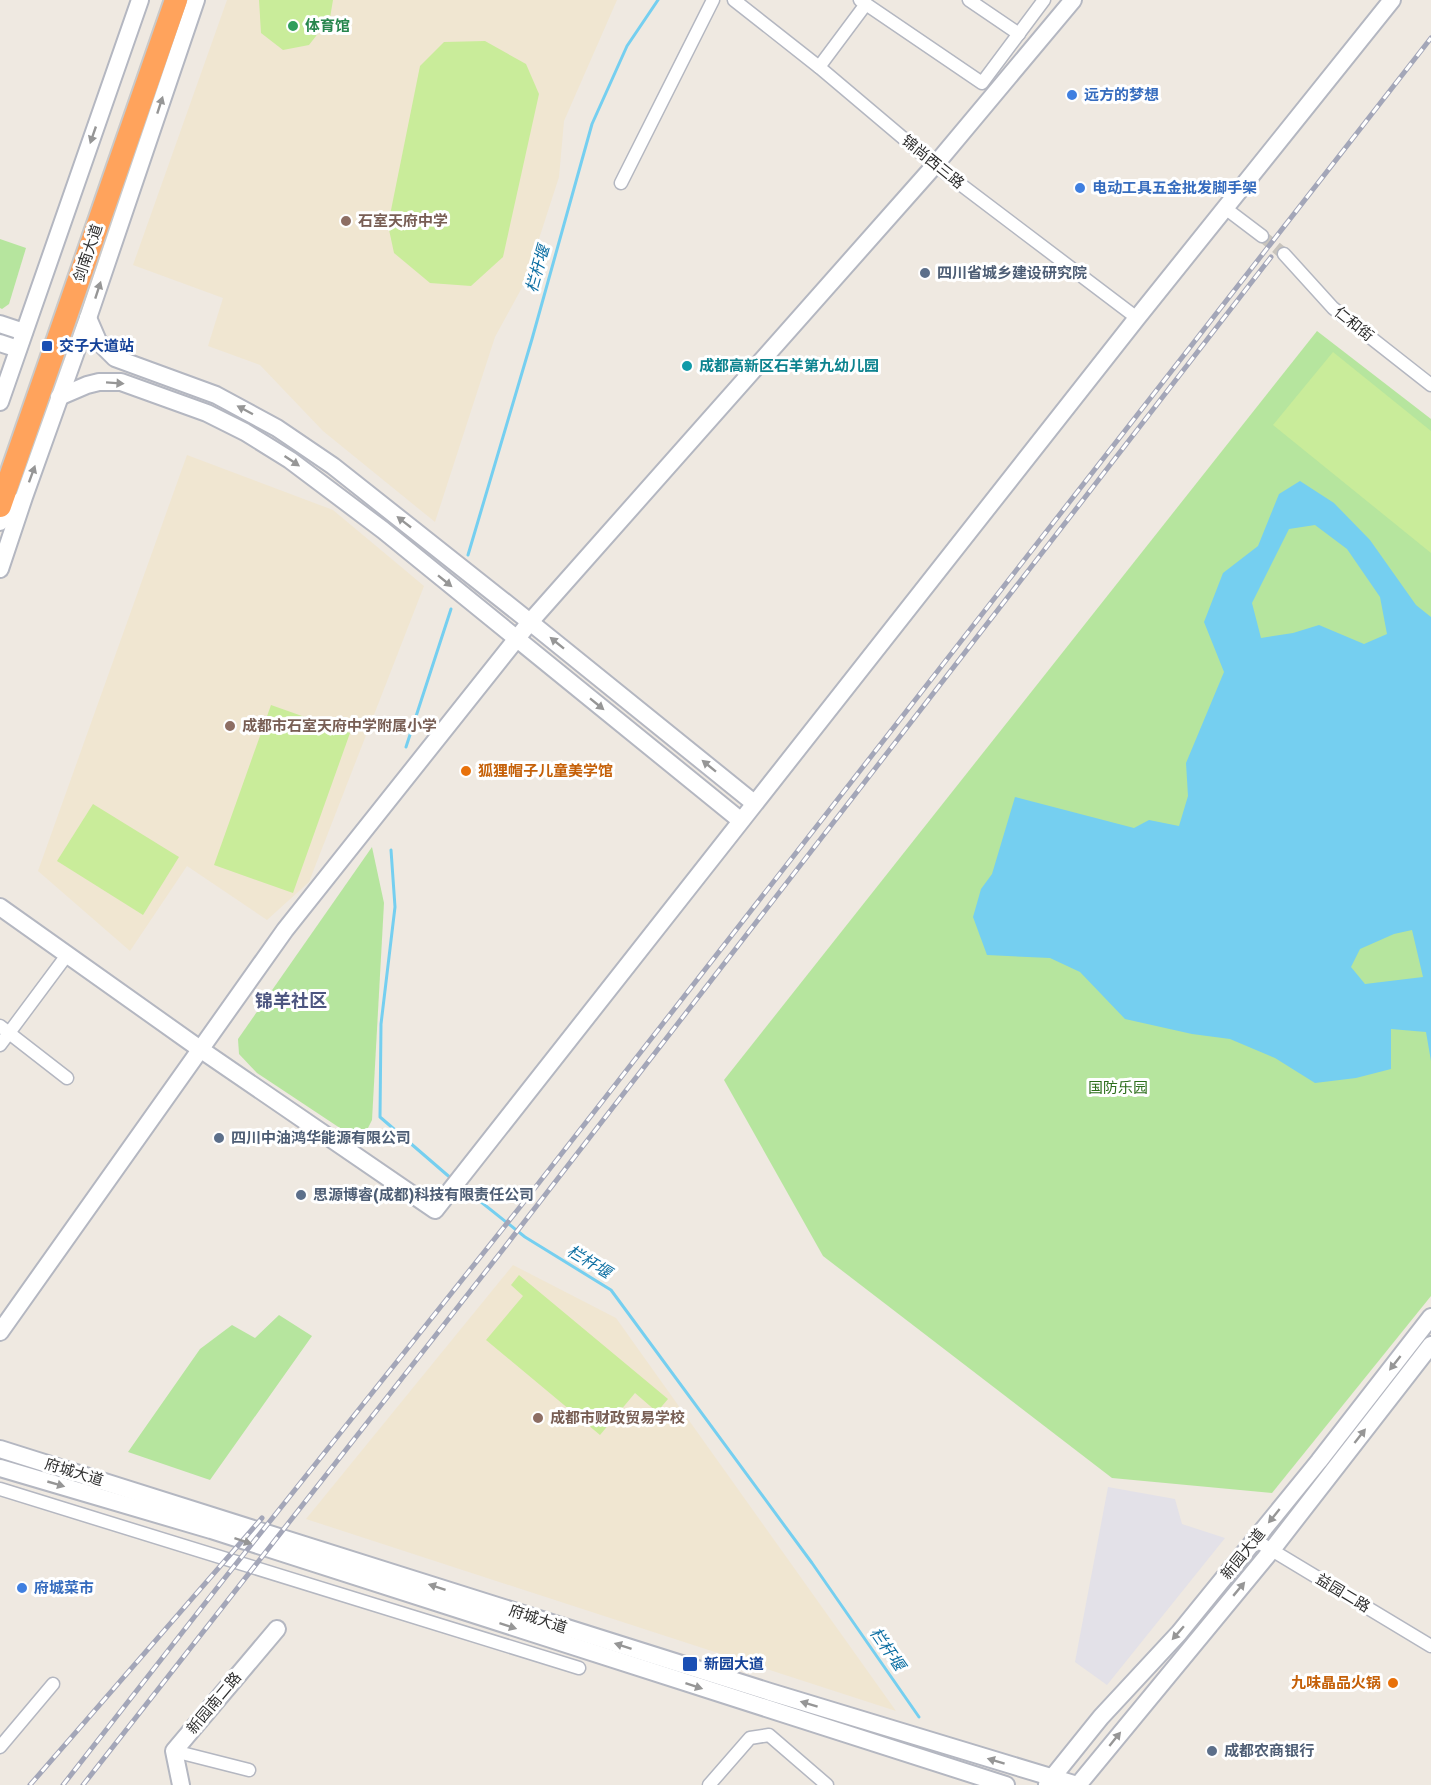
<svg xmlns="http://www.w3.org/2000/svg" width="1431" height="1785" viewBox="0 0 1431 1785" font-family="Signika,'Noto Sans SC',sans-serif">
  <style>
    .industrial { fill: #e3e1e8 }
    .education { fill: #f0e6d1 }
    .green { fill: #b6e59e }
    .pitch { fill: #c9ec9a }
    .water { fill: #75cff0; fill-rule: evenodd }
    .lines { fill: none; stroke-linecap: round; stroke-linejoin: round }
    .stream { stroke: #75cff0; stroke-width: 3 }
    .street-tunnel { stroke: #c8c4bd; stroke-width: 12; stroke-dasharray: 12 6; stroke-linecap: butt }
    .street-casing { stroke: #b4b7c1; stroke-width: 15 }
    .secondary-casing { stroke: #b4b7c1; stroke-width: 20 }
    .highway-casing { stroke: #c9c9c9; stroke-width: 26 }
    .street { stroke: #fff; stroke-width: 12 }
    .secondary { stroke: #fff; stroke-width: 16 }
    .highway { stroke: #ffa35c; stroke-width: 22 }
    .rail-casing { stroke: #a3a6b8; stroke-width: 5 }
    .rail { stroke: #fff; stroke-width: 3; stroke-dasharray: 9; stroke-linecap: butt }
    .oneway { fill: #969696 }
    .leisure-dot { fill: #2e9e5b; stroke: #fff; stroke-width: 2 }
    .shop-dot { fill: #3f7fe0; stroke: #fff; stroke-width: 2 }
    .education-dot { fill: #8d6e63; stroke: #fff; stroke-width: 2 }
    .service-dot { fill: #5c6f8a; stroke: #fff; stroke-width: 2 }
    .transit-dot { fill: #1a4fb4; stroke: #fff; stroke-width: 2 }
    .culture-dot { fill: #0f9aa8; stroke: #fff; stroke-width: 2 }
    .food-dot { fill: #e8710a; stroke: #fff; stroke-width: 2 }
    .labels { text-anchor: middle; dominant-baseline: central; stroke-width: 6; stroke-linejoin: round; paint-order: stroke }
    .leisure-label { font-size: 15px; font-weight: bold; fill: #27864d; stroke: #fff; text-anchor: start }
    .shop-label { font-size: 15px; font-weight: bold; fill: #366cbe; stroke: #fff; text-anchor: start }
    .street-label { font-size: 15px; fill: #2e2e2e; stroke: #fff }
    .education-label { font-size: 15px; font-weight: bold; fill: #785e54; stroke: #fff; text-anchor: start }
    .service-label { font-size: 15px; font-weight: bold; fill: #4e5e75; stroke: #fff; text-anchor: start }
    .transit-label { font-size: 15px; font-weight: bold; fill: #164399; stroke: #fff; text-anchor: start }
    .culture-label { font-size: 15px; font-weight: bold; fill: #0d838f; stroke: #fff; text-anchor: start }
    .food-label { font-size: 15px; font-weight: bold; fill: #c56008; stroke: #fff; text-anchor: start }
    .park-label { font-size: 15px; fill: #2c6e1b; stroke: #fff }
    .water-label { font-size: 16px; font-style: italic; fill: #0d6fa3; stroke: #fff }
    .quarter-label { font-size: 18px; font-weight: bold; fill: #4d5680; stroke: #fff }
  </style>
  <rect width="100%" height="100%" fill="#efe9e1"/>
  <polygon class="industrial" points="1108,1487 1175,1499 1182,1524 1225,1538 1107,1685 1075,1662"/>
  <g class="education">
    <polygon points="227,0 617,0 564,121 559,177 525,282 495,337 435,522 323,431 260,365 208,346 223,298 133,265"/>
    <polygon points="187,455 333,510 424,586 309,882 267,920 187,866 130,951 38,871"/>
    <polygon points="513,1265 616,1318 896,1711 306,1519"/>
  </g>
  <g class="green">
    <polygon points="0,239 26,248 9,304 2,309 0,308"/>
    <polygon points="1317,331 1431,419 1431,1296 1272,1493 1112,1478 823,1256 724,1080"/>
    <polygon points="372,847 384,903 372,1120 361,1142 257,1073 239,1054 238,1039"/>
    <polygon points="279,1315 312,1336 210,1480 128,1452 200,1349 232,1325 255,1338"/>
  </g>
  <g class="pitch">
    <polygon points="259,0 333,0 330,18 309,45 283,50 261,33"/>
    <polygon points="485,41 526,64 539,94 503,257 471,286 430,283 394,253 388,225 420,66 444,42"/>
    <polygon points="1333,352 1431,431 1431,553 1273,425"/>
    <polygon points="271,705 350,733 293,893 214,865"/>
    <polygon points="93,804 179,857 143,915 57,861"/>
    <polygon points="519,1275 668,1399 657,1412 635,1393 600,1435 486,1340 523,1296 511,1285"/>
  </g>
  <path class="water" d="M1300,481l34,22 36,37 46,65 15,12v444l-5,-29 -35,-3v40l-35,9 -41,5 -40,-25 -45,-19 -38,-5 -67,-15 -45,-47 -30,-14 -63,-3 -14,-38 8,-28 11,-15 23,-77 119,31 15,-8 30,6 9,-30 -2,-33 38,-91 -20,-50 19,-49 35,-27 21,-52zM1315,525l32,24 33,48 7,37 -23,10 -45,-19 -26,8 -32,5 -9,-35 37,-74zM1412,930l11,47 -58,7 -14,-17 9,-18 34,-15z"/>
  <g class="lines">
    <g class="stream">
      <polyline points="468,555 532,339 592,124 627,46 658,0"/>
      <polyline points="406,747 451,609"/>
      <polyline points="391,850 395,907 381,1024 380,1117 453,1180"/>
      <polyline points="461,1186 525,1237 611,1290 812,1563 919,1717"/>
    </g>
    <polyline class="street-tunnel" points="1262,236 1284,254"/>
    <g class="street-casing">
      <g id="street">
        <polyline points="734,0 819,67 935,165 1137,318"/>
        <polyline points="860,0 982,83 1044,0"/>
        <polyline points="969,0 1019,34"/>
        <polyline points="819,67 866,4"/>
        <polyline points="621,183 713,0"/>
        <polyline points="1225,208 1262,236"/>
        <polyline points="1284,254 1333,308 1431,385"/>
        <polyline points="0,1026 67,1078"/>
        <polyline points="0,1045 67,955"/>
        <polyline points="0,1489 579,1668"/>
        <polyline points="1255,1540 1431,1646"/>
        <polyline points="0,1747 53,1684"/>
        <polyline points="174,1751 249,1770"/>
        <polyline points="709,1785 750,1738 769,1735 827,1785"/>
      </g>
    </g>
    <g class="secondary-casing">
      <g id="secondary">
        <polyline points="88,318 98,341 115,358 216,395 277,428 333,466 530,622 754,803"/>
        <polyline points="0,324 24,332"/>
        <polyline points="0,343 18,349"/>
        <polyline points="59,397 87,385 99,382 121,382 207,413 245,432 290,460 383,530 740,820"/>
        <polyline points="0,402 140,0"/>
        <polyline points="0,522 20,501"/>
        <polyline points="0,569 24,497 88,318 196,0"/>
        <polyline points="0,907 200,1049 435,1210 1137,318 1392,0"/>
        <polyline points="0,1332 285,930 530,622 935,165 1073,0"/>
        <polyline points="0,1449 770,1692 1077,1785"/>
        <polyline points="0,1468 211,1530 1006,1785"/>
        <polyline points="1047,1784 1101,1717 1179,1633 1319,1461 1431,1317"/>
        <polyline points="181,1785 174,1751 277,1629"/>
        <polyline points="1078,1785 1271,1551 1431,1345"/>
      </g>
    </g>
    <g class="highway-casing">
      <polyline id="highway" points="0,506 176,0"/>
    </g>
    <use href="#street" class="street"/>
    <use href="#secondary" class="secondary"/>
    <use href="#highway" class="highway"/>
    <g class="rail-casing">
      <g id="rail">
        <polyline points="30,1785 262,1518"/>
        <polyline points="63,1785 224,1579 520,1207 1431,38"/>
        <polyline points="83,1785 501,1252 1271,257"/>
      </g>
    </g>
    <use href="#rail" class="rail"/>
  </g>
  <defs><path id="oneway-solid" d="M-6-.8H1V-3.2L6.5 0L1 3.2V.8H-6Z" transform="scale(1.5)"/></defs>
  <g class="oneway">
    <use href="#oneway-solid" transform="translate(160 105) rotate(-72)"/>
    <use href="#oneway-solid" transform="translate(93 135) rotate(109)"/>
    <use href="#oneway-solid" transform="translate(98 290) rotate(-72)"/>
    <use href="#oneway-solid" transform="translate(115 383) rotate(4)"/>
    <use href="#oneway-solid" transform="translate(245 410) rotate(-152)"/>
    <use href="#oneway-solid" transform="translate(292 461) rotate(34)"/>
    <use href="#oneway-solid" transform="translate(32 474) rotate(-70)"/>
    <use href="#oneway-solid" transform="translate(404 522) rotate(-142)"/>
    <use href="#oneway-solid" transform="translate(445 581) rotate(39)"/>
    <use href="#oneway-solid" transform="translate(557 643) rotate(-141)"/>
    <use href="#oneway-solid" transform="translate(597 704) rotate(39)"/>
    <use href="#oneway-solid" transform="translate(709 766) rotate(-141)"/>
    <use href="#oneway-solid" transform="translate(1395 1363) rotate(128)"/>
    <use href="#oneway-solid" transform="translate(1360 1436) rotate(-52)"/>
    <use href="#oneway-solid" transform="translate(56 1484) rotate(16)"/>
    <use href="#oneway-solid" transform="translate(1274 1516) rotate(129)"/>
    <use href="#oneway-solid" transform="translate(243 1541) rotate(18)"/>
    <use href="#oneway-solid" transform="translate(437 1587) rotate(-162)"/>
    <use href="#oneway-solid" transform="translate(1239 1589) rotate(-50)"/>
    <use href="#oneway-solid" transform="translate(508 1626) rotate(18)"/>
    <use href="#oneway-solid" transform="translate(1178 1633) rotate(131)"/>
    <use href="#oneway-solid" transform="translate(623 1646) rotate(-162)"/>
    <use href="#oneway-solid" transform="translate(694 1686) rotate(18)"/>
    <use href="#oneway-solid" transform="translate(809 1704) rotate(-163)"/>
    <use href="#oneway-solid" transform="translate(1115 1739) rotate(-51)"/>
    <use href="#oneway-solid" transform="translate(996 1761) rotate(-163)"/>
  </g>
  <circle class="leisure-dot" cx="293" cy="26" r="6"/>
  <g class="shop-dot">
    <circle cx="1072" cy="95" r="6"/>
    <circle cx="1080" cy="188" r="6"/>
    <circle cx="22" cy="1588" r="6"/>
  </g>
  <g class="education-dot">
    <circle cx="346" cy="221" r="6"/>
    <circle cx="230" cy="726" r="6"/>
    <circle cx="538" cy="1418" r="6"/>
  </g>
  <g class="service-dot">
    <circle cx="925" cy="273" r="6"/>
    <circle cx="219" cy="1138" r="6"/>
    <circle cx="301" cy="1195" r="6"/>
    <circle cx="1212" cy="1751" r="6"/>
  </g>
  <g class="transit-dot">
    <rect x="41" y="340" width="12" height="12" rx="3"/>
    <rect x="682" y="1656" width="16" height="16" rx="3"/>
  </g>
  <circle class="culture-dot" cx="687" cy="366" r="6"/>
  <g class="food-dot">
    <circle cx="466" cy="771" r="6"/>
    <circle cx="1393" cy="1683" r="6"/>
  </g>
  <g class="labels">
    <g class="leisure-label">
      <text x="305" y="26">体育馆</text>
    </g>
    <g class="shop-label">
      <text x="1084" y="95">远方的梦想</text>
      <text x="1092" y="188">电动工具五金批发脚手架</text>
      <text x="34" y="1588">府城菜市</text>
    </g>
    <g class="street-label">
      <text transform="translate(933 162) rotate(39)">锦尚西三路</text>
      <text transform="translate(88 253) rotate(-71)">剑南大道</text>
      <text transform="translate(1354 324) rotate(39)">仁和街</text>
      <text transform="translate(74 1472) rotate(17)">府城大道</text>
      <text transform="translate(1243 1554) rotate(-51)">新园大道</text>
      <text transform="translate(1343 1593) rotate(31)">益园二路</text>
      <text transform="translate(538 1619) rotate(18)">府城大道</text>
      <text transform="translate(214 1703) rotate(-50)">新园南二路</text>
    </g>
    <g class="education-label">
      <text x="358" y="221">石室天府中学</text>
      <text x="242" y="726">成都市石室天府中学附属小学</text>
      <text x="550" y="1418">成都市财政贸易学校</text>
    </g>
    <g class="service-label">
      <text x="937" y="273">四川省城乡建设研究院</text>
      <text x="231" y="1138">四川中油鸿华能源有限公司</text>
      <text x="313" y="1195">思源博睿(成都)科技有限责任公司</text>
      <text x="1224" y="1751">成都农商银行</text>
    </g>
    <g class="transit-label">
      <text x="59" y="346">交子大道站</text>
      <text x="704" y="1664">新园大道</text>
    </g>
    <g class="culture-label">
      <text x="699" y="366">成都高新区石羊第九幼儿园</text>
    </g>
    <g class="food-label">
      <text x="478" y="771">狐狸帽子儿童美学馆</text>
      <text x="1381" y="1683" text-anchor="end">九味晶品火锅</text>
    </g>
    <g class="park-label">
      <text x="1118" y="1088">国防乐园</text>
    </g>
    <g class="water-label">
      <text transform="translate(538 269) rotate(-74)">栏杆堰</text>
      <text transform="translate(589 1262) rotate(31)">栏杆堰</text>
      <text transform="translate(887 1649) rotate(55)">栏杆堰</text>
    </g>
    <g class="quarter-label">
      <text x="291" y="1001">锦羊社区</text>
    </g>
  </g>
</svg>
